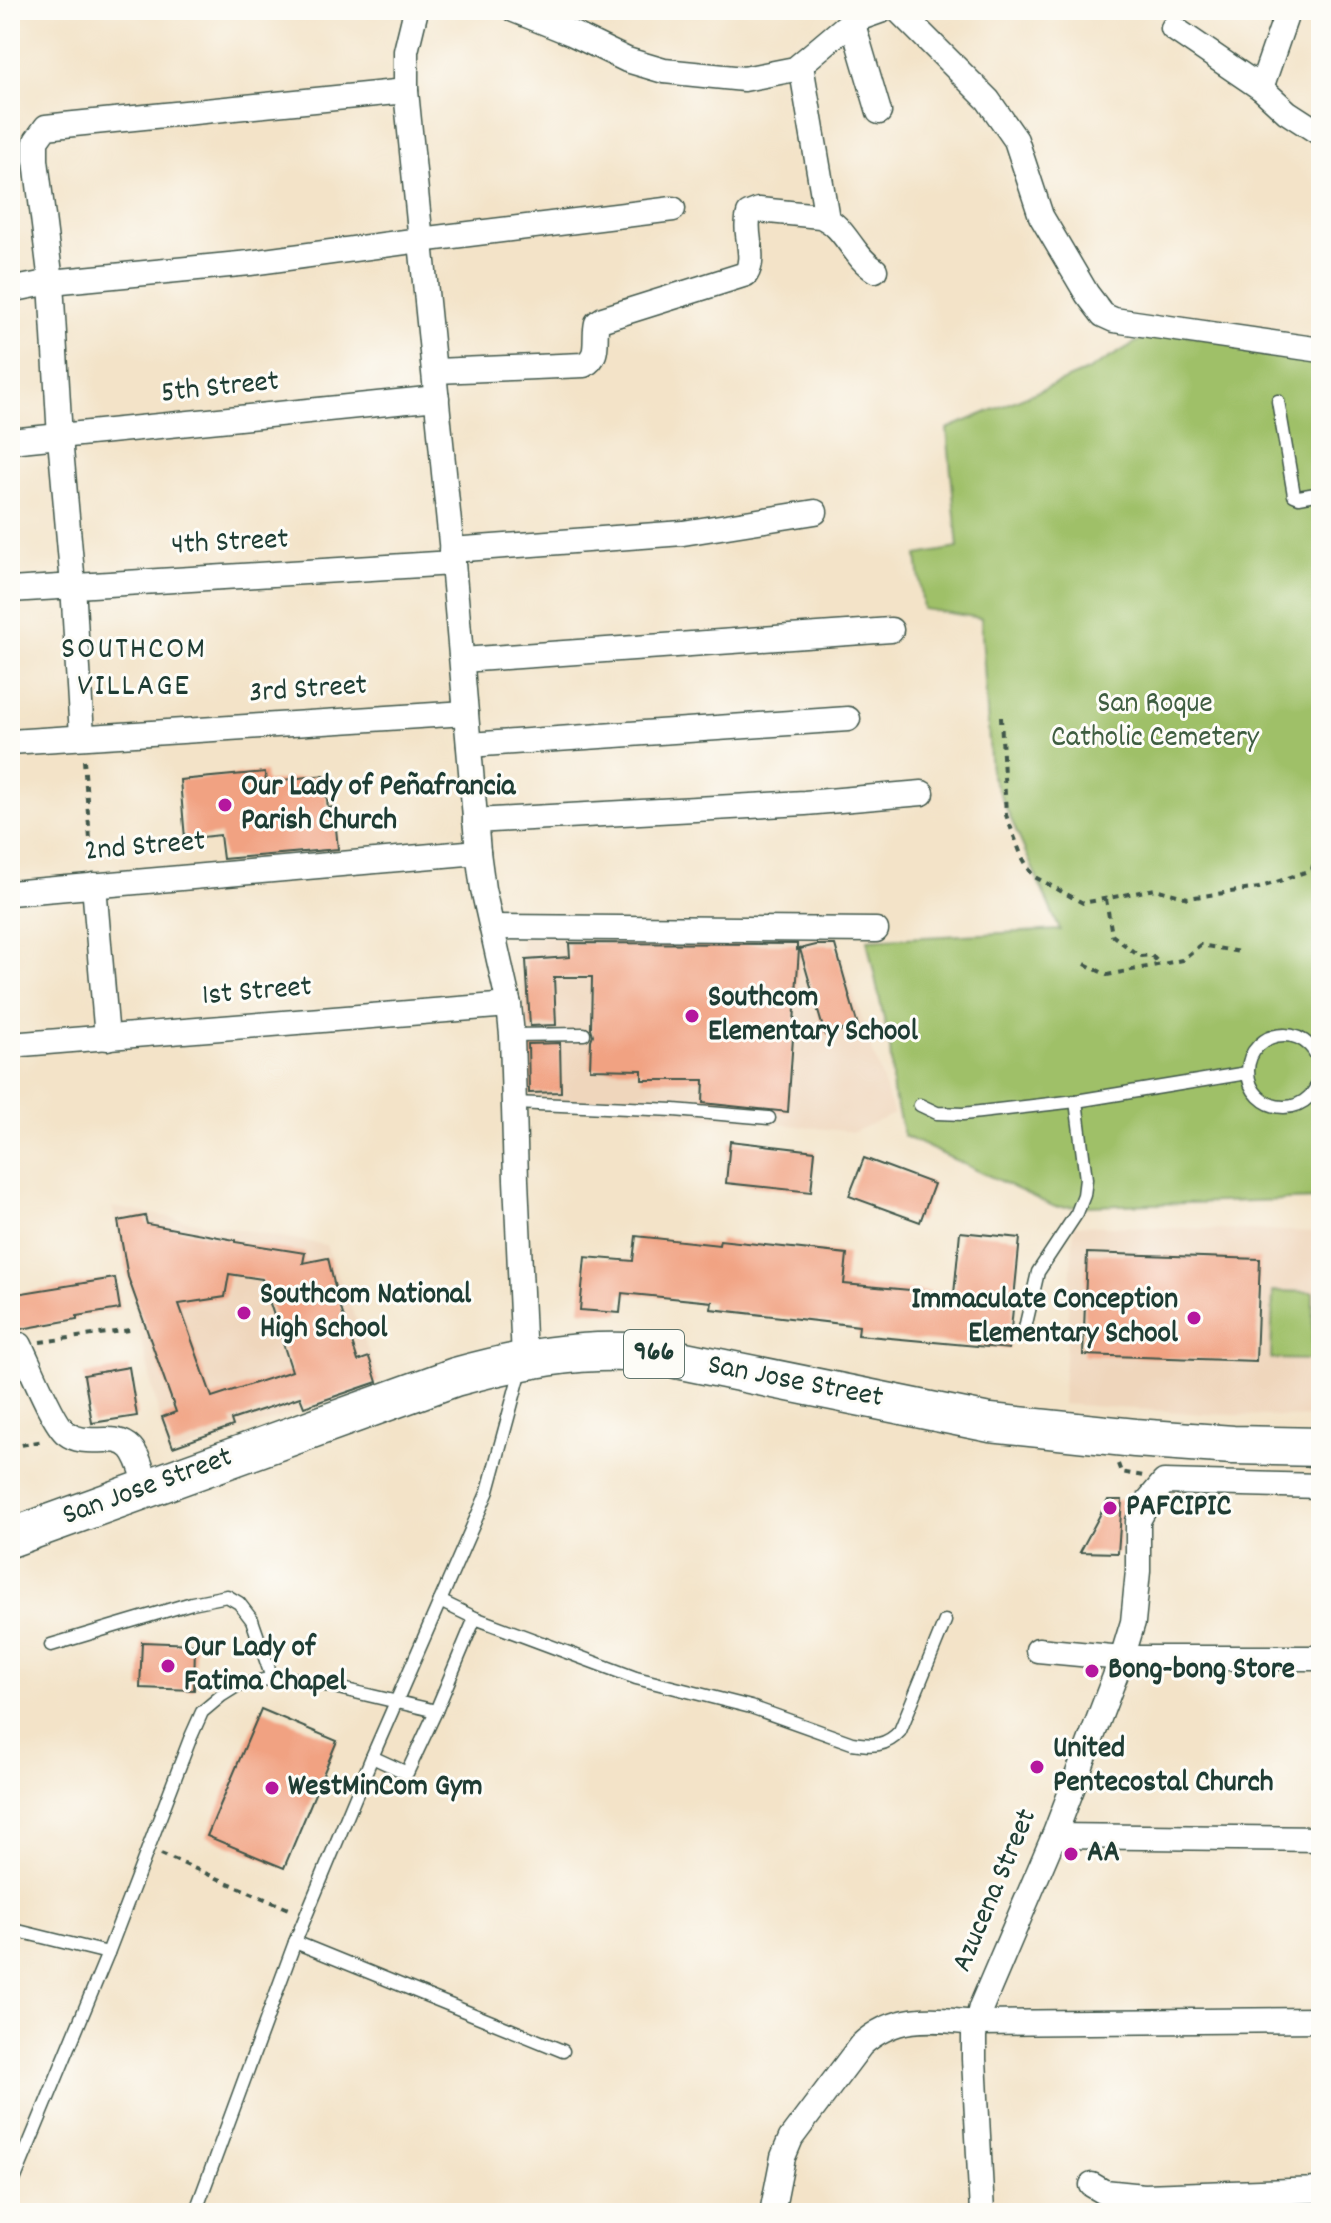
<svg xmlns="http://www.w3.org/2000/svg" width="1331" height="2223" viewBox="0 0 1331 2223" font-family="Dekko,sans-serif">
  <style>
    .built { fill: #efd6bc }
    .green { fill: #9fc068; stroke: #5f7e4e; stroke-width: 2 }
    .building { fill: #f1a282; fill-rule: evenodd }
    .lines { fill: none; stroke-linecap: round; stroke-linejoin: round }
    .lane-casing { stroke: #3f564a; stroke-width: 15 }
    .street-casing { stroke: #3f564a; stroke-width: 27 }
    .primary-casing { stroke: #3f564a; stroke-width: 41 }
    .path { stroke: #3f564a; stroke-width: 4; stroke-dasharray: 6 6; stroke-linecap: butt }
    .lane { stroke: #fff; stroke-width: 12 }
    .street { stroke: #fff; stroke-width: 24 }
    .primary { stroke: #fff; stroke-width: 38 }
    .poi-dot { fill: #b5179e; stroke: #fdfcf7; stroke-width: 3 }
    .labels { text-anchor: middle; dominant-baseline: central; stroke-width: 6; stroke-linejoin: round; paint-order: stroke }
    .shield { fill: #fdfcf7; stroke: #62766e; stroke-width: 2 }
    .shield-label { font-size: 28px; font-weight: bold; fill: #1f3d34 }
    .street-label { font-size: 30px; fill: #1f3d34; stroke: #fdfcf7 }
    .park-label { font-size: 30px; fill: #3f5e41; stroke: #fdfcf7 }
    .poi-label { font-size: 30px; font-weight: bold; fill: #1f3d34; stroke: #fdfcf7; text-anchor: start }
    .neighbourhood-label { font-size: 32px; letter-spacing: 2px; fill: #1f3d34; stroke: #fdfcf7 }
  </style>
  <rect width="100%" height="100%" fill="#fdfcf7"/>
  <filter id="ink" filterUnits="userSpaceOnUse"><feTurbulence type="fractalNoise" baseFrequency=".0125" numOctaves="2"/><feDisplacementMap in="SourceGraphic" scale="16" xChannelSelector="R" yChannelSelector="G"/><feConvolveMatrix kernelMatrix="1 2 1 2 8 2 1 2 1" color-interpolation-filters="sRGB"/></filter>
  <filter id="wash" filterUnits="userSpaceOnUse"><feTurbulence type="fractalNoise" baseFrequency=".006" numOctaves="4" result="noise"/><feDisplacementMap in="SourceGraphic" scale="32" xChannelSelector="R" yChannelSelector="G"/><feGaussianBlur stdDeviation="1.8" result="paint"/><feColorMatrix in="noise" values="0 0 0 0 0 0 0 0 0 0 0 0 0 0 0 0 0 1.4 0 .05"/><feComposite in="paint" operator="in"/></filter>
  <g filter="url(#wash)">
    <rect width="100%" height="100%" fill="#f3e3c8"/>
    <g class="built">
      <polygon points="833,933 894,1114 854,1132 527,1097 521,934"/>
      <polygon points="112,1207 326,1245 381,1382 168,1457"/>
      <polygon points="1074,1225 1321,1232 1321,1418 1207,1414 1062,1404"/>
    </g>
    <g class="green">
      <polygon points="1157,330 1321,357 1321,1199 1055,1207 904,1136 893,1092 890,1047 867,940 1060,930 991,774 981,618 923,609 917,555 958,548 947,429 1087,371"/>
      <polygon points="1273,1291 1313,1292 1312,1360 1271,1359"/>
    </g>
    <g id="blocks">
      <g class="building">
        <polygon points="265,772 266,782 324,775 328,808 334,807 338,849 223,859 220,835 185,839 180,780"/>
        <polygon points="569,943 797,944 797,950 799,949 788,1112 703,1103 704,1080 642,1080 642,1070 590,1069 591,1040 593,1035 591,1028 592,977 554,977 556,1025 530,1026 526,960 570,957"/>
        <polygon points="816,945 835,945 858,1026 825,1035 800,949"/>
        <polygon points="560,1043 561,1092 529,1093 528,1044"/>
        <polygon points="730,1141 815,1151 811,1192 726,1183"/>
        <polygon points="864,1158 934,1184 920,1222 849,1196"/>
        <path d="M145,1216l2,8 88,16v2l70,11 -2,10 25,-5 9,38 21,65 11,-4 8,25 -73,25 -4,-10 -69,23 2,6 -60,21 -11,-30 14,-5 -48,-135 -10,-56zM229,1274l33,5 30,92 -80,26 -33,-93 46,-7z"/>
        <polygon points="960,1232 1020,1238 1009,1349 858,1335 859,1326 711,1309 712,1302 622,1293 620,1313 580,1310 585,1257 633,1261 636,1236 719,1245 720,1240 847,1254 844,1284 954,1294"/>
        <polygon points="1087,1253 1260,1259 1256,1361 1083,1355"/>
        <polygon points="115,1278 120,1309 77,1316 77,1319 10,1331 10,1295"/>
        <polygon points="129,1367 137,1416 92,1423 84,1375"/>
        <polygon points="1108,1500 1122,1500 1118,1553 1080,1552"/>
        <polygon points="142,1642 195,1644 194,1690 140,1688"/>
        <polygon points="261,1709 337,1741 284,1868 207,1836"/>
      </g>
    </g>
  </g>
  <g filter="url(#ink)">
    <use href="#blocks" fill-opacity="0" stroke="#3f564a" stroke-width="2"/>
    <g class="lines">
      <g class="lane-casing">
        <g id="lane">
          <polyline points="1278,401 1294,495 1299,497 1321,493"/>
          <polyline points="1318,868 1321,867"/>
          <circle cx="1284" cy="1071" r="36"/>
          <polyline points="512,1035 584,1034"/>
          <polyline points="515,1103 674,1110 769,1118"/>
          <polyline points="920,1105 937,1113 963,1114 1076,1101 1247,1073"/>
          <polyline points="1025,1328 1038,1272 1077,1213 1084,1195 1086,1179 1076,1101"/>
          <path d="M440,1601l35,17 161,60 115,29 101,36c20,3 34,4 48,-12l45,-110"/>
          <polyline points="51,1645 192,1603 227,1596 239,1603 252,1620 272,1678"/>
          <polyline points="372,1757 407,1773 436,1711 475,1618"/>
          <polyline points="10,1929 108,1953"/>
          <polyline points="295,1942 563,2051"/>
          <polyline points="10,2190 108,1953 190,1739 202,1712 221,1696 237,1686 272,1678 296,1679 321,1684 436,1711"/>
          <polyline points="195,2213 295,1942 372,1757 488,1491 522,1366"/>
        </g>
      </g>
      <g class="street-casing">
        <g id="street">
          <polyline points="416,10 406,51 406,91 453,563 478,852 483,889 509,1005 512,1035 516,1180 524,1359"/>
          <polyline points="514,10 571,33 627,60 664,71 744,79 795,69 852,21 883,10"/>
          <polyline points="898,10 988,100 1016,140 1041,216 1087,294 1103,315 1114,320 1321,350"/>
          <polyline points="852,21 879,112"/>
          <polyline points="1173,28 1261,88 1288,10"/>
          <polyline points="801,65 827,219"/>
          <polyline points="1261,88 1287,112 1321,134"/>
          <polyline points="10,290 51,282 250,263 420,240 673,209"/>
          <path d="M435,371l149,-6c17,-9 9,-26 13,-42l6,-4 143,-45c11,-18 -3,-40 3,-60l10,-4 61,6c26,10 31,39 55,54"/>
          <polyline points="10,441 437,398"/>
          <polyline points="451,550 683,533 815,512"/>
          <polyline points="10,590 453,563"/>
          <polyline points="462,660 891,630"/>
          <polyline points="82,736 73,585 60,438 51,282 36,160 36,141 46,127 64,125 406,91"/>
          <polyline points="10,742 466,713"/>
          <polyline points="469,745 848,719"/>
          <polyline points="475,821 805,803 922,793"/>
          <polyline points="94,885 107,1038"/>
          <polyline points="10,893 478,852"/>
          <polyline points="492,927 876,930"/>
          <polyline points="10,1045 509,1005"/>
          <path d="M20,1345c9,18 33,78 46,88 20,16 49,-2 65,15 9,10 12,27 17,40"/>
          <polyline points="1038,1650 1122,1658 1321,1658"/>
          <polyline points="1054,1836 1321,1839"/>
          <polyline points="1092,2185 1104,2192 1144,2196 1321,2190"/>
          <path d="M772,2213l11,-56 8,-19 70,-93c35,-32 72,-26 116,-22l344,-3"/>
          <polyline points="982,2213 974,2059 974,2035 981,2007 1054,1836 1122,1658 1133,1622 1138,1571 1138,1521 1149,1500 1164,1482 1321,1486"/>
        </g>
      </g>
      <g class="primary-casing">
        <path id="primary" d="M10,1538l445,-161c66,-18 122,-29 191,-24l344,70 145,15 98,7 88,2"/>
      </g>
      <g class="path">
        <polyline points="1001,717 1006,815 1022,857 1033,876 1083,903 1155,889 1188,898 1259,888 1305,872"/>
        <polyline points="84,760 92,866"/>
        <polyline points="1106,899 1112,935 1139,956 1151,955 1160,964"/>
        <polyline points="1085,964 1107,975 1182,960 1200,945 1240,952"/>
        <polyline points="40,1342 130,1330"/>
        <polyline points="10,1447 43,1441"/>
        <polyline points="1118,1464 1121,1472 1143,1476"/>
        <polyline points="161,1854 293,1911"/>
      </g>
      <use href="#lane" class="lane"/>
      <use href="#street" class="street"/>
      <use href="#primary" class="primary"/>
    </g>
  </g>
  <g class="poi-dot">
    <circle cx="225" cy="805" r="8"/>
    <circle cx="692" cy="1016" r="8"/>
    <circle cx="244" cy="1313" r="8"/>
    <circle cx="1194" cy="1318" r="8"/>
    <circle cx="1110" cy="1508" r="8"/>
    <circle cx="168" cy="1666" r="8"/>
    <circle cx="1092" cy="1671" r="8"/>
    <circle cx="1037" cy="1767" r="8"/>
    <circle cx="272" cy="1788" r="8"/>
    <circle cx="1071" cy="1854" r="8"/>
  </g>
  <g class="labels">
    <rect class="shield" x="624" y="1330" width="60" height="48" rx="6"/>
    <g class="shield-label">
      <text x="654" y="1354">966</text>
    </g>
    <g class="street-label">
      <text transform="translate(220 389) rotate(-6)">5th Street</text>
      <text transform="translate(230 544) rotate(-3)">4th Street</text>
      <text transform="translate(308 691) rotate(-4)">3rd Street</text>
      <text transform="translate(145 848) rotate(-5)">2nd Street</text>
      <text transform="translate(257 993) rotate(-5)">1st Street</text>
      <text transform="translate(795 1383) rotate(11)">San Jose Street</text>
      <text transform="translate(148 1488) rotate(-20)">San Jose Street</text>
      <text transform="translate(996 1891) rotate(-67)">Azucena Street</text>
    </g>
    <g class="park-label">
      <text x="1155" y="705">San Roque<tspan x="1155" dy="34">Catholic Cemetery</tspan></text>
    </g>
    <g class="poi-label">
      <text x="241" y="788">Our Lady of Peñafrancia<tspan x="241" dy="34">Parish Church</tspan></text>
      <text x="708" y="999">Southcom<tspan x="708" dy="34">Elementary School</tspan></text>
      <text x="260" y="1296">Southcom National<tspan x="260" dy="34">High School</tspan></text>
      <text x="1178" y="1301" text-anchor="end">Immaculate Conception<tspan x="1178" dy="34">Elementary School</tspan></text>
      <text x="1126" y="1508">PAFCIPIC</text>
      <text x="184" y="1649">Our Lady of<tspan x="184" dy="34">Fatima Chapel</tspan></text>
      <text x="1108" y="1671">Bong-bong Store</text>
      <text x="1053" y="1750">United<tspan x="1053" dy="34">Pentecostal Church</tspan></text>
      <text x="288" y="1788">WestMinCom Gym</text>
      <text x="1087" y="1854">AA</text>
    </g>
    <g class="neighbourhood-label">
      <text x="134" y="651">SOUTHCOM<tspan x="134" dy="37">VILLAGE</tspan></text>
    </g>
  </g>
  <rect width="1331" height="2223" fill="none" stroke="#fdfcf7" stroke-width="40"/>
</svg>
